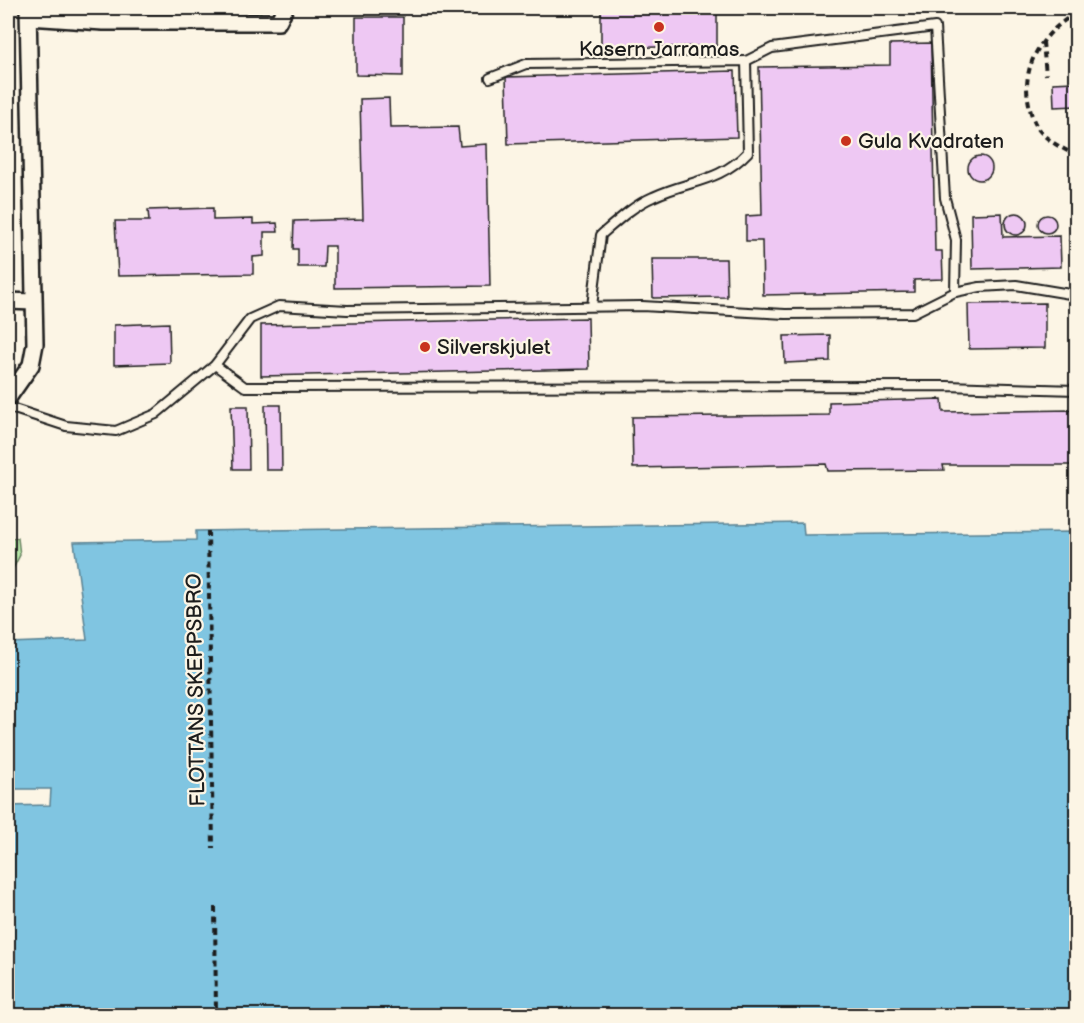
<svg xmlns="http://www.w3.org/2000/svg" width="1084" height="1023" viewBox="0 0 1084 1023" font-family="'Balsamiq Sans',sans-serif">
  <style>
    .green { fill: #b6e7a7; stroke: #698262; stroke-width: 1.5 }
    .water { fill: #80c5e1; stroke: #588192; stroke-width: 1.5 }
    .building { fill: #eec8f3; stroke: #1c1c1c; stroke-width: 1.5 }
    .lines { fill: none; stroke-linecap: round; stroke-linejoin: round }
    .service-casing { stroke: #1c1c1c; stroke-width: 12 }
    .minor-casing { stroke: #1c1c1c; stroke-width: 20 }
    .path { stroke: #1c1c1c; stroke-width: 4; stroke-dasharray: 6 4.5; stroke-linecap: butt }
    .service { stroke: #fcf5e5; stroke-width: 8 }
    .minor { stroke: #fcf5e5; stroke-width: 15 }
    .poi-dot { fill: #c8321e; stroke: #fcf5e5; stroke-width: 2 }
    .labels { text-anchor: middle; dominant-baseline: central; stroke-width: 4.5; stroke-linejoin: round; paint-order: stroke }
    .poi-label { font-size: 21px; fill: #1c1c1c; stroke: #fcf5e5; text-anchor: start }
    .street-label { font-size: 21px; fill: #1c1c1c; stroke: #fcf5e5 }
  </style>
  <rect width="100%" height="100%" fill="#fcf5e5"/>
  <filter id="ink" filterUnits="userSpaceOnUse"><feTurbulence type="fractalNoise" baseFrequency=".0167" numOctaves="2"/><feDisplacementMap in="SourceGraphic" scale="12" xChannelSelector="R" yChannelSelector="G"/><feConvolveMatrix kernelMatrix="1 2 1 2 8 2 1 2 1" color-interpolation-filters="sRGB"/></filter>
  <g filter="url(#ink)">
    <g class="green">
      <polygon points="56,8 261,8 260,18"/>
      <polygon points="18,538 20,555 8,578 8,539"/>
    </g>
    <polygon class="water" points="803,523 804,535 1076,532 1076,1015 8,1015 8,806 50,805 51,789 8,789 8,643 87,640 74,542 196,540 196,531"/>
    <g class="building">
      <polygon points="601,8 717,8 717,46 601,48"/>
      <polygon points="356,17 403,17 403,76 356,75"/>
      <polygon points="931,43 935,251 942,251 943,279 914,280 914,292 763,295 762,241 746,241 746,216 762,215 759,67 890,65 890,44"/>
      <polygon points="1073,62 1076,62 1076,114 1076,106 1054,107 1053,83 1074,82"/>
      <polygon points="735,71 737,137 508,144 506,77"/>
      <polygon points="389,98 390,128 458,127 460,146 487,144 490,286 335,288 335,246 325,246 324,267 298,267 298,249 293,249 294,221 363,219 360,99"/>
      <circle cx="980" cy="168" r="12"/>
      <polygon points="213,208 213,220 253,219 253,224 277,223 278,232 264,232 264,256 253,257 253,274 118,276 115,221 149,221 148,210"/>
      <polygon points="1002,213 1003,237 1060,236 1061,267 972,269 971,214"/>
      <circle cx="1016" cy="224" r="11"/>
      <circle cx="1047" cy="224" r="9"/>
      <polygon points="1069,219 1076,219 1076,291 1072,291"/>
      <polygon points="652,259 726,259 727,297 653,298"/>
      <polygon points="1045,303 1045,348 969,349 968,304"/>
      <polygon points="588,318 589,369 261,376 261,325"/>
      <rect x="1072" y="318" width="4" height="32"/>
      <polygon points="169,323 170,363 114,365 114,325"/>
      <polygon points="830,335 830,361 785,363 784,336"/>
      <polygon points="942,399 943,412 1072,410 1073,465 943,465 944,470 828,471 826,464 633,468 632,417 829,415 829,402"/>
      <polygon points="265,405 281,405 282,470 266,470"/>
      <polygon points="231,406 248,406 249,469 233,469"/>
    </g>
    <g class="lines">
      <g class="service-casing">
        <g id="service">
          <polyline points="746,61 772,48 935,27 945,198 956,240 955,292"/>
          <path d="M490,78l36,-14 220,-3 2,91c-29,31 -59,28 -95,45 -19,8 -37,25 -52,38l-9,71"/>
          <polyline points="215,365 245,387 947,386 1076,390"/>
          <polyline points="8,407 66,426 116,431 156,414 215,365 250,319 279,306 347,310 642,306 785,314 913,313 955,292 980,287 1016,285 1076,295"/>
        </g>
      </g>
      <g class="minor-casing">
        <g id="minor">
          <polyline points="29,17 103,22 278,22 285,8"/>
          <polyline points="8,301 33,302"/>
          <polyline points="8,398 31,365 35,344 28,8"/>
        </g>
      </g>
      <g class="path">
        <path d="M1076,13c-31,18 -54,49 -48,86 2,11 4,21 11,31 9,11 24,19 37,25"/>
        <polyline points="1043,42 1046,75"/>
        <polyline points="208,531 213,848"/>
        <polyline points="215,907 216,1016"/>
      </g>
      <use href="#service" class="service"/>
      <use href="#minor" class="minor"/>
    </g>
  </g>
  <g class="poi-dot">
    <circle cx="659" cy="27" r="6"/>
    <circle cx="846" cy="141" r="6"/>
    <circle cx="425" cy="347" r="6"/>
  </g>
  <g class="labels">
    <g class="poi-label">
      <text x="659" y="49" text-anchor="middle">Kasern Jarramas</text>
      <text x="858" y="141">Gula Kvadraten</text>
      <text x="437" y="347">Silverskjulet</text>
    </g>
    <g class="street-label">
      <text transform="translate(196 690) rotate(-91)">FLOTTANS SKEPPSBRO</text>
    </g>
  </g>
  <rect width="1084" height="1023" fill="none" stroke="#fcf5e5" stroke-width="30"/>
  <rect x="15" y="15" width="1054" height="993" fill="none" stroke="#1c1c1c" stroke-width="2" filter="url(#ink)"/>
</svg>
